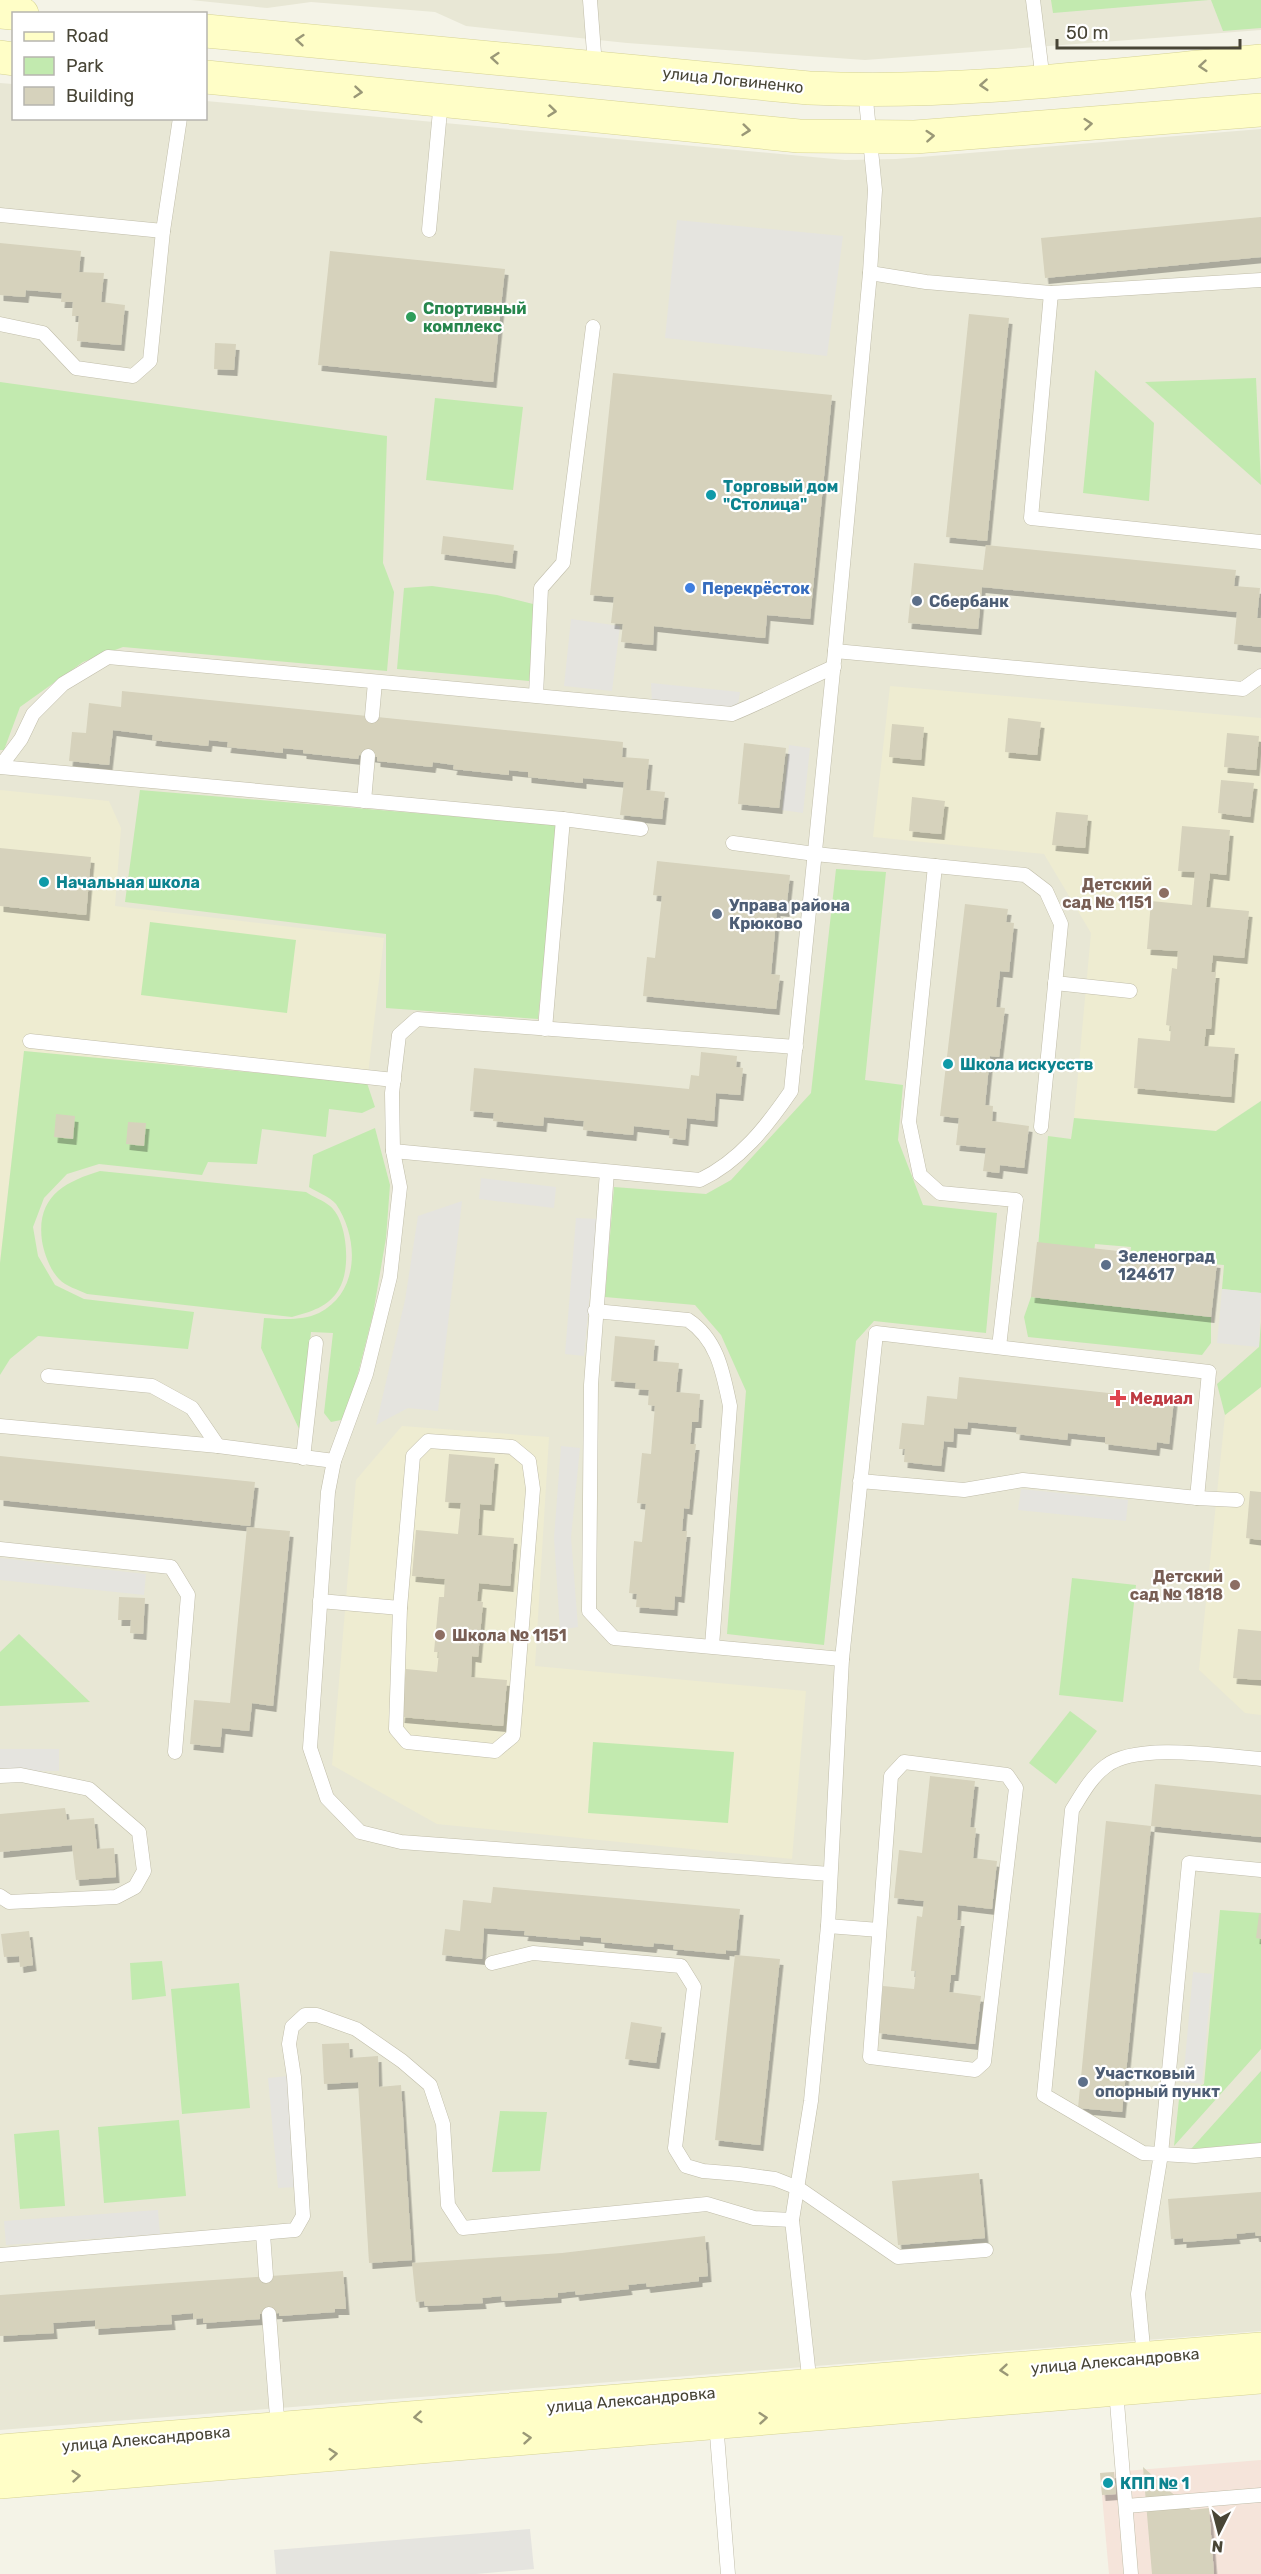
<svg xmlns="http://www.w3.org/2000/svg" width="1261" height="2574" viewBox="0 0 1261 2574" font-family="Rubik,sans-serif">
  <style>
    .residential { fill: #e8e7d5 }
    .education { fill: #eeecd1 }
    .medical { fill: #f5e4da }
    .green { fill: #c2eaaf }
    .parking { fill: #e5e4df }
    .building { fill: #d6d2bc; filter: url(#shadow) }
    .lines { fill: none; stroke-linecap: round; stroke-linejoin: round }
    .lane-casing { stroke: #c0bda9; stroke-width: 15 }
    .secondary-casing { stroke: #d6d395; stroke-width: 34 }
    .lane { stroke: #fff; stroke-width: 14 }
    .secondary { stroke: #fffec7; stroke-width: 33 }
    .oneway { stroke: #9a9877 }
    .leisure-dot { fill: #2e9e5b; stroke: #fff; stroke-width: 2 }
    .culture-dot { fill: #0f9aa8; stroke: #fff; stroke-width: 2 }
    .shop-dot { fill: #3f7fe0; stroke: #fff; stroke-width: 2 }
    .service-dot { fill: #5c6f8a; stroke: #fff; stroke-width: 2 }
    .education-dot { fill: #8d6e63; stroke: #fff; stroke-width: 2 }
    .health-dot { fill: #e0444e; stroke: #fff; stroke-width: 2 }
    .labels { text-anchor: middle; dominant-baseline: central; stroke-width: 4.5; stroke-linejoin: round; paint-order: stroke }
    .street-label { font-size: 16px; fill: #484536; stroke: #fff }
    .leisure-label { font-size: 16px; font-weight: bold; fill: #27864d; stroke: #fff; text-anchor: start }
    .culture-label { font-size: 16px; font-weight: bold; fill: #0d838f; stroke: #fff; text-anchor: start }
    .shop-label { font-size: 16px; font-weight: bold; fill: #366cbe; stroke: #fff; text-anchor: start }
    .service-label { font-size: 16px; font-weight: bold; fill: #4e5e75; stroke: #fff; text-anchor: start }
    .education-label { font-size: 16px; font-weight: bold; fill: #785e54; stroke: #fff; text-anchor: end }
    .health-label { font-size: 16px; font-weight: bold; fill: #be3a42; stroke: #fff; text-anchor: start }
  </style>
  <defs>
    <filter id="shadow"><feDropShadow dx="3.5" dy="6" stdDeviation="0" flood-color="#0004"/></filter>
  </defs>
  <rect width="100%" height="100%" fill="#f4f3e7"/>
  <g class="residential">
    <polygon points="191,0 1261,0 1261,30 865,60 627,43 466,26 435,12 311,2 267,8"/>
    <polygon points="0,83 13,84 14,118 206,118 206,101 845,160 896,159 1261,129 1261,2331 0,2430"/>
  </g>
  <g class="education">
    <polygon points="890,686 1261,718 1261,1101 1216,1131 1074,1118 1091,933 1044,854 873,837"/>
    <polygon points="0,790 109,801 121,828 115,906 384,938 367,1083 24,1051 0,1263"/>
    <polygon points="1261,1387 1261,1715 1245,1713 1199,1670 1225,1415"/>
    <polygon points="402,1426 549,1437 535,1666 806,1691 792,1859 437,1824 332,1765 356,1480"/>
  </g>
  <polygon class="medical" points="1261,2460 1261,2574 1109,2574 1100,2473"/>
  <g class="green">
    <polygon points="1051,0 1209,0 1053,13"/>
    <polygon points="1211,0 1261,0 1261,28 1223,31"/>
    <polygon points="1095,370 1154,423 1149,501 1083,493"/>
    <polygon points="1256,378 1261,485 1145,382"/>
    <polygon points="0,382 387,436 383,563 394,592 387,671 123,647 83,662 20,707 4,750 0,750"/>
    <polygon points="435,398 523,407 513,490 426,480"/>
    <polygon points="432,586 497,595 537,605 529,681 397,669 404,588"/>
    <polygon points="140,790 558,825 538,1019 386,1008 386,934 125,902"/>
    <polygon points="836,869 886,872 865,1080 903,1085 898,1140 923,1205 997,1213 986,1333 874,1321 856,1341 824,1645 727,1634 746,1391 721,1335 695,1305 605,1297 614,1187 706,1194 731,1180 811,1093"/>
    <polygon points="150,922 296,940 287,1013 141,995"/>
    <polygon points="24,1051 367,1083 375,1107 362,1113 329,1109 326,1137 262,1129 257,1164 208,1162 202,1175 99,1164 67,1174 44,1198 33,1227 38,1256 55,1285 84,1299 194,1312 188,1349 38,1336 10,1359 0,1375 0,1263"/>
    <polygon points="1261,1101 1261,1293 1222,1289 1224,1265 1130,1257 1131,1247 1095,1244 1094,1253 1038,1247 1048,1136 1071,1139 1074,1118 1216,1131"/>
    <path d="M375,1128l15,57 -4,53 -13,76 -24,95 -8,11 -10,2 -7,-9 9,-80 -22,-1 -11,99 -39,-83 3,-30c18,1 38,3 55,-5 41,-21 40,-75 17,-109 -6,-7 -19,-12 -27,-17l4,-32z"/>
    <path d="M100,1171l206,21c7,5 17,8 24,14 18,15 21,64 9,83 -10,18 -29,23 -47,28l-205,-23c-8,-4 -22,-8 -28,-15 -9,-9 -15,-26 -17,-38 -6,-44 22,-59 58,-70z"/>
    <polygon points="1031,1297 1211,1317 1211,1343 1202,1355 1028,1337 1024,1317"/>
    <polygon points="1261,1322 1261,1387 1225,1415 1217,1384 1259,1347"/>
    <polygon points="1072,1578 1136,1585 1123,1702 1059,1695"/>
    <polygon points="19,1634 90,1702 0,1706 0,1652"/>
    <polygon points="1070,1711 1097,1731 1056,1784 1029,1763"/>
    <polygon points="593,1742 734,1752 728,1823 588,1813"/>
    <polygon points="1220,1910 1261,1913 1261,2049 1174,2146 1179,2099 1204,2084"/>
    <polygon points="162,1961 166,1996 132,2000 130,1963"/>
    <polygon points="239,1983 250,2108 182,2114 171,1989"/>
    <polygon points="1261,2071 1261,2143 1191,2149"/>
    <polygon points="500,2111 547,2112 540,2171 492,2172"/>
    <polygon points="179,2120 186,2196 104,2203 98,2127"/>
    <polygon points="59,2130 65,2206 20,2209 14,2134"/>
  </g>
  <g class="parking">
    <polygon points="677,220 843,236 827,356 665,338"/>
    <polygon points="571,619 620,626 612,691 564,686"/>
    <polygon points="651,683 740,692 737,711 652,703"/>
    <polygon points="789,745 810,748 803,813 782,810"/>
    <polygon points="481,1178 556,1187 554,1208 479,1199"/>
    <polygon points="462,1201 438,1411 408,1408 376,1425 405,1300 418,1216"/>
    <polygon points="576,1218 597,1219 584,1356 565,1354"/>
    <polygon points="1222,1289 1261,1293 1259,1347 1217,1343"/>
    <polygon points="561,1446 580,1448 571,1537 578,1627 560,1630 554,1538"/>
    <polygon points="1021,1489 1128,1500 1126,1521 1018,1510"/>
    <polygon points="0,1558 146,1574 144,1595 0,1580"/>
    <rect x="0" y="1749" width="59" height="22"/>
    <polygon points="1193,1972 1212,1974 1202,2084 1183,2082"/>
    <polygon points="288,2076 297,2187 278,2188 268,2078"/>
    <polygon points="158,2210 160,2234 6,2245 4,2221"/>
    <polygon points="530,2529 534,2569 476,2574 276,2574 274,2550"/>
  </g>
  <g class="building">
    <polygon points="1261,217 1261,257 1045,278 1041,238"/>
    <polygon points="0,243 81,251 79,272 104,273 101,302 125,305 121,345 77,341 79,316 72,316 73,302 61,302 62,293 26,290 25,297 0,295"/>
    <polygon points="330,251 505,269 493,382 318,365"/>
    <polygon points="969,314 1009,318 987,541 946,537"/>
    <polygon points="215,343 236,344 234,370 214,369"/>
    <polygon points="613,373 832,395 810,619 767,615 765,638 654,626 653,645 621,642 623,624 611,623 614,597 590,595"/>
    <polygon points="443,536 514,545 512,563 441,554"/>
    <polygon points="986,545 1236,570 1234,586 1260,588 1257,618 1261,618 1261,647 1234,644 1237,612 982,587 978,629 908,623 914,563 983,570"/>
    <polygon points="122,691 623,742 622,757 649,759 646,790 665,792 662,819 620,815 624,782 583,778 583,783 528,777 528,772 509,770 509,775 453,769 454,765 433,762 432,767 377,761 377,757 359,755 358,759 303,753 303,750 283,748 283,753 227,747 228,742 209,740 208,746 152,740 153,735 113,730 109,765 69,761 72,732 86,733 89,703 121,707"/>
    <polygon points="1008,718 1041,722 1037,755 1005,752"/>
    <polygon points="892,724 924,727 921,760 889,757"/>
    <polygon points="1227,733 1259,736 1256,770 1224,767"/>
    <polygon points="744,743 786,748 779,808 738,804"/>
    <polygon points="1221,780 1254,783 1250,817 1218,813"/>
    <polygon points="912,797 945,801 941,834 909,831"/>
    <polygon points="1056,812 1088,815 1085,848 1052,845"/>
    <polygon points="1182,826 1230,830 1226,875 1210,873 1206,907 1249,911 1244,958 1213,955 1211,972 1216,972 1211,1029 1206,1029 1204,1046 1235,1048 1231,1097 1134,1088 1138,1038 1170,1041 1171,1026 1166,1025 1172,968 1177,969 1178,951 1147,949 1151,901 1192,905 1195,872 1178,871"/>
    <polygon points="0,848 91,857 86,915 0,906"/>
    <polygon points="657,861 790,875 786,911 777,910 771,974 780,975 776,1009 643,996 647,957 655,958 662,896 653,895"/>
    <polygon points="965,904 1008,909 1006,922 1014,923 1009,972 1000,971 996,1007 1005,1008 999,1057 990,1056 985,1105 993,1106 992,1121 1029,1126 1024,1168 1000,1165 999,1173 983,1171 986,1148 956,1145 959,1118 940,1116"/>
    <polygon points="701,1052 737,1056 736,1067 743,1068 740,1095 716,1093 714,1121 687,1118 685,1140 669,1138 670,1130 634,1126 633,1135 583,1130 584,1121 544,1117 543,1126 493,1121 494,1113 470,1111 474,1068 689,1089 691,1075 699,1076"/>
    <polygon points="56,1114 75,1116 73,1139 54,1137"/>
    <polygon points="128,1122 146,1123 144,1146 126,1144"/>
    <polygon points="1037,1242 1217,1262 1211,1317 1031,1297"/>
    <polygon points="615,1336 655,1340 653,1361 679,1363 676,1392 700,1394 698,1422 692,1422 690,1444 696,1444 689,1509 684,1508 682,1531 687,1531 681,1597 675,1596 674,1610 636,1607 637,1594 629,1593 634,1541 642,1542 646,1504 637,1503 642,1453 651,1454 655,1406 648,1405 649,1390 635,1389 636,1383 611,1381"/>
    <polygon points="959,1377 1174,1400 1169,1444 1157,1442 1156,1450 1105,1444 1105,1437 1068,1433 1067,1440 1016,1434 1017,1427 968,1422 967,1429 954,1428 953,1442 944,1441 941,1466 904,1462 905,1449 899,1449 902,1423 924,1425 927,1396 957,1399"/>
    <polygon points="449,1454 495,1458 491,1505 480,1504 478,1535 514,1538 510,1586 479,1583 477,1601 483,1602 478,1657 472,1656 471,1677 507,1680 503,1726 401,1717 406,1669 437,1672 439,1652 434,1652 439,1597 444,1597 445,1579 412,1576 416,1530 458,1534 461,1503 445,1502"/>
    <polygon points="0,1456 255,1482 250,1526 0,1500"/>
    <polygon points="1250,1491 1261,1492 1261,1540 1246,1538"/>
    <polygon points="247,1527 290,1531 273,1706 252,1703 249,1731 222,1728 220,1747 190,1744 194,1700 230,1703"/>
    <polygon points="119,1597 145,1598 143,1634 130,1633 131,1620 118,1620"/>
    <polygon points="1238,1629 1261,1631 1261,1680 1233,1678"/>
    <polygon points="930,1776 975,1781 970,1827 976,1828 973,1858 997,1861 992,1909 958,1905 957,1920 961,1920 955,1975 951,1975 949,1992 981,1996 975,2044 878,2033 883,1986 914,1989 916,1971 911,1971 917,1916 922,1917 924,1901 894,1898 899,1850 922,1853"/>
    <polygon points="1155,1784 1261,1795 1261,1837 1151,1826"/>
    <polygon points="65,1808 67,1820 94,1818 97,1849 114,1848 116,1877 76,1880 72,1845 0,1852 0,1814"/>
    <polygon points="1106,1821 1151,1826 1122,2112 1078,2108"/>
    <polygon points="493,1887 740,1909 736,1951 726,1950 726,1954 673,1949 674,1945 654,1943 653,1947 601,1942 601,1938 580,1936 580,1940 524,1935 525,1931 484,1928 482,1959 442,1955 445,1929 460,1931 463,1900 491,1903"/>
    <polygon points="1259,1914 1261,1914 1261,1939 1256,1938"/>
    <polygon points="29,1931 33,1965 20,1967 19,1956 4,1957 1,1934"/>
    <polygon points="735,1955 780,1959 760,2145 715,2140"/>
    <polygon points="631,2022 662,2027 656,2063 625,2059"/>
    <polygon points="349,2043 350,2058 378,2056 379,2087 401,2085 412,2260 369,2263 358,2082 324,2084 322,2044"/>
    <polygon points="979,2173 985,2238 898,2245 892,2181"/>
    <polygon points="1261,2192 1261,2236 1256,2236 1255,2232 1236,2234 1237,2238 1183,2242 1183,2238 1171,2239 1168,2199"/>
    <polygon points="705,2236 708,2276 699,2277 699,2281 647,2287 646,2283 628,2285 629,2289 576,2295 575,2291 558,2293 558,2297 502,2301 501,2296 482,2298 483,2303 425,2306 424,2301 416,2302 412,2263 562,2253"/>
    <polygon points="343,2271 346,2309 335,2309 335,2312 279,2316 279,2313 260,2314 260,2319 203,2323 203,2318 193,2319 193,2313 171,2315 172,2324 95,2329 95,2320 53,2323 54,2333 0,2336 0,2295"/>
    <polygon points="1143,2467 1191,2510 1209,2508 1214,2574 1152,2574"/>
    <polygon points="1114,2472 1116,2494 1102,2495 1100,2473"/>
  </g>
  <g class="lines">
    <g class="lane-casing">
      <g id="lane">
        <polyline points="590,0 595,66"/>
        <polyline points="1033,0 1043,81"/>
        <polyline points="0,215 163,231"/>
        <polyline points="429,230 441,100"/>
        <polyline points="870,273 926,282 1051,293 1261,280"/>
        <polyline points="1051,293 1031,518 1261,542"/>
        <polyline points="0,324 43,333 76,368 133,376 150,361 163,231 180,118"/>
        <polyline points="835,651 1243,689 1261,676"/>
        <polyline points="536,695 541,588 563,563 593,327"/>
        <polyline points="372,716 375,682"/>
        <polyline points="364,801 368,756"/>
        <path d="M641,829l-78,-10 -563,-52 21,-28 12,-25 30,-30 45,-27 624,57c35,-14 67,-32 102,-47"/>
        <polyline points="733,843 815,854 1025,875 1046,891 1061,924 1041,1127"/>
        <polyline points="935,866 909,1122 920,1175 940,1193 1016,1200 999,1347"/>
        <polyline points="1055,983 1130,991"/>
        <polyline points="545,1029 563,819"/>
        <polyline points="30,1041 394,1080"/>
        <polyline points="796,1047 417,1019 399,1035 392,1093 393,1151 400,1187 390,1277 366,1374 334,1461 328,1492 310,1748 327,1798 360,1832 401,1842 830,1874"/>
        <path d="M393,1151l307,29c40,-19 67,-54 91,-89l44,-440 35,-378 5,-83 -10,-100"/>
        <polyline points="607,1172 591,1385 589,1611 614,1638 842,1659"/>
        <path d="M595,1311l93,9c30,20 35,53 42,86l-18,240"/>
        <polyline points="48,1376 152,1386 192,1408 218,1446"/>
        <polyline points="0,1426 218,1446 334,1461"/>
        <polygon points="428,1441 512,1447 529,1461 533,1489 513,1736 495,1751 407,1742 396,1729 400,1608 413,1456"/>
        <polyline points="303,1458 316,1343"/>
        <polyline points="1197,1498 1237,1500"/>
        <polyline points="0,1549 171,1567 188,1595 175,1752"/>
        <polyline points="320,1601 400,1608"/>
        <polygon points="904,1762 1007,1775 1016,1788 984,2062 975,2070 870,2057 891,1776"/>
        <polyline points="0,1776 21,1775 89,1789 139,1832 144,1871 135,1887 116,1897 9,1902 0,1896"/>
        <polyline points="1261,1870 1189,1863 1161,2154 1195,2156 1261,2150"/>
        <polyline points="828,1926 879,1930"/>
        <polyline points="492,1963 533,1953 681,1966 694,1987 675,2148 686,2166 703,2171 739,2174 775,2179 798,2188 898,2257 986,2250"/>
        <polyline points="263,2234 266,2276"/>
        <polyline points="0,2255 295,2230 303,2216 294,2077 289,2044 292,2027 305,2015 317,2015 356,2029 402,2061 430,2085 443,2124 448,2205 463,2228 707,2204 754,2218 792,2220"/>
        <polyline points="269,2314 278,2430"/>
        <path d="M1144,2358l-6,-64 23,-140 -18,-1 -99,-58 28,-285c10,-16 19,-33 34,-44 30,-24 116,-10 155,-7"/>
        <polyline points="810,2386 792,2220 811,2101 828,1926 842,1659 876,1333 1209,1372 1197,1498 1023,1480 964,1490 860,1481"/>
        <polyline points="1116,2390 1131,2574"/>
        <polyline points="716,2422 728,2574"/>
        <polyline points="1126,2506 1261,2495"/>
      </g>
    </g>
    <g class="secondary-casing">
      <g id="secondary">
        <polyline points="0,12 22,14"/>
        <path d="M206,31l603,57c151,7 302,-13 452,-27"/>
        <polyline points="0,57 14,59"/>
        <polyline points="206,77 799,136 915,137 1261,110"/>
        <polyline points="0,2451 1261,2349"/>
        <polyline points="0,2482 1261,2377"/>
      </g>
    </g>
    <use href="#lane" class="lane"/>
    <use href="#secondary" class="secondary"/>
  </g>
  <defs><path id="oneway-chevron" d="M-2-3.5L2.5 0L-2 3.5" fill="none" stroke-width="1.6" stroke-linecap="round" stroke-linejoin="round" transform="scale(1.5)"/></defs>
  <g class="oneway">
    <use href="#oneway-chevron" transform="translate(300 40) rotate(-175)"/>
    <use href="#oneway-chevron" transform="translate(495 58) rotate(-175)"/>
    <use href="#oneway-chevron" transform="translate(1203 66) rotate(175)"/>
    <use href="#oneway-chevron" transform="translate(984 85) rotate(176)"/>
    <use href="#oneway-chevron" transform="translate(358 92) rotate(5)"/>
    <use href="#oneway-chevron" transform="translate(552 111) rotate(6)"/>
    <use href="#oneway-chevron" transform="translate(1088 124) rotate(-5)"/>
    <use href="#oneway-chevron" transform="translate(746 130) rotate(6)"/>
    <use href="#oneway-chevron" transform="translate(930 136) rotate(-4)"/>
    <use href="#oneway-chevron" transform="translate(1004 2370) rotate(175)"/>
    <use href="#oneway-chevron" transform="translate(418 2417) rotate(175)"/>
    <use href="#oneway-chevron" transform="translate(763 2418) rotate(-5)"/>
    <use href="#oneway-chevron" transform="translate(527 2438) rotate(-5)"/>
    <use href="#oneway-chevron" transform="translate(333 2454) rotate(-5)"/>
    <use href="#oneway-chevron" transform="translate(76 2476) rotate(-5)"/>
  </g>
  <circle class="leisure-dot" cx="411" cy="317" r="6"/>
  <g class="culture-dot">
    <circle cx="711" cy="495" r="6"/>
    <circle cx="44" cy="882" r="6"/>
    <circle cx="948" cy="1064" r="6"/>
    <circle cx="1108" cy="2483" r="6"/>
  </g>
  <circle class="shop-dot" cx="690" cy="588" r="6"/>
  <g class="service-dot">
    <circle cx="917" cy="601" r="6"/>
    <circle cx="717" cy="914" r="6"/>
    <circle cx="1106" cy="1265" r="6"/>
    <circle cx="1083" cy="2082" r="6"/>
  </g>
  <g class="education-dot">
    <circle cx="1164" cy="893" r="6"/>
    <circle cx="1235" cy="1585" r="6"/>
    <circle cx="440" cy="1635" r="6"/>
  </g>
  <path class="health-dot" d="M1115 1389h6v6h6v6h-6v6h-6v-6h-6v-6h6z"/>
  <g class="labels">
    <g class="street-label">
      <text transform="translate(733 80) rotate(6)">улица Логвиненко</text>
      <text transform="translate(1115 2361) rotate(-5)">улица Александровка</text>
      <text transform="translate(631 2400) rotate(-5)">улица Александровка</text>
      <text transform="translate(146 2439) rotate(-5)">улица Александровка</text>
    </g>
    <g class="leisure-label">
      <text x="423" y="308">Спортивный<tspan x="423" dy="18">комплекс</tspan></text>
    </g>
    <g class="culture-label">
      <text x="723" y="486">Торговый дом<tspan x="723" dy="18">"Столица"</tspan></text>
      <text x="56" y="882">Начальная школа</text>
      <text x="960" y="1064">Школа искусств</text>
      <text x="1120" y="2483">КПП № 1</text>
    </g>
    <g class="shop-label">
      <text x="702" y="588">Перекрёсток</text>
    </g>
    <g class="service-label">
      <text x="929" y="601">Сбербанк</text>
      <text x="729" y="905">Управа района<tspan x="729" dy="18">Крюково</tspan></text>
      <text x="1118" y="1256">Зеленоград<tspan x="1118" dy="18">124617</tspan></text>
      <text x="1095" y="2073">Участковый<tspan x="1095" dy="18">опорный пункт</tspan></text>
    </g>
    <g class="education-label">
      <text x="1152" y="884">Детский<tspan x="1152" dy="18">сад № 1151</tspan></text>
      <text x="1223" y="1576">Детский<tspan x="1223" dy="18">сад № 1818</tspan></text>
      <text x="452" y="1635" text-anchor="start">Школа № 1151</text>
    </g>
    <g class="health-label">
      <text x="1130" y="1398">Медиал</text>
    </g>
  </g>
  <rect x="12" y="12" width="195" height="108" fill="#ffffff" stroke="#b6b5af" stroke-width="1.5"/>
  <rect x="24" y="32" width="30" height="9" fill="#fffec7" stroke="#b6b5af" stroke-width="1.5"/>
  <text x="66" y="42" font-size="18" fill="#484536">Road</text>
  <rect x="24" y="57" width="30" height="18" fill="#c2eaaf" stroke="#b6b5af" stroke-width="1.5"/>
  <text x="66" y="72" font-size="18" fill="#484536">Park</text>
  <rect x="24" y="87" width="30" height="18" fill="#d6d2bc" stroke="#b6b5af" stroke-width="1.5"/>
  <text x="66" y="102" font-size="18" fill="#484536">Building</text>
  <g transform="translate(1219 2532) rotate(186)" stroke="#ffffff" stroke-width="4.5" paint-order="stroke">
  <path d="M0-4.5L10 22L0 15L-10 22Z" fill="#484536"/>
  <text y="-9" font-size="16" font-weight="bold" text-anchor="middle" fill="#484536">N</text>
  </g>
  <path d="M1057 39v9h183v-9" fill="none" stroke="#484536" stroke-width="3"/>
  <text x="1066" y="39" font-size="18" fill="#484536" stroke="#ffffff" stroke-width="4.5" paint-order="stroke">50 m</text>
</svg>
